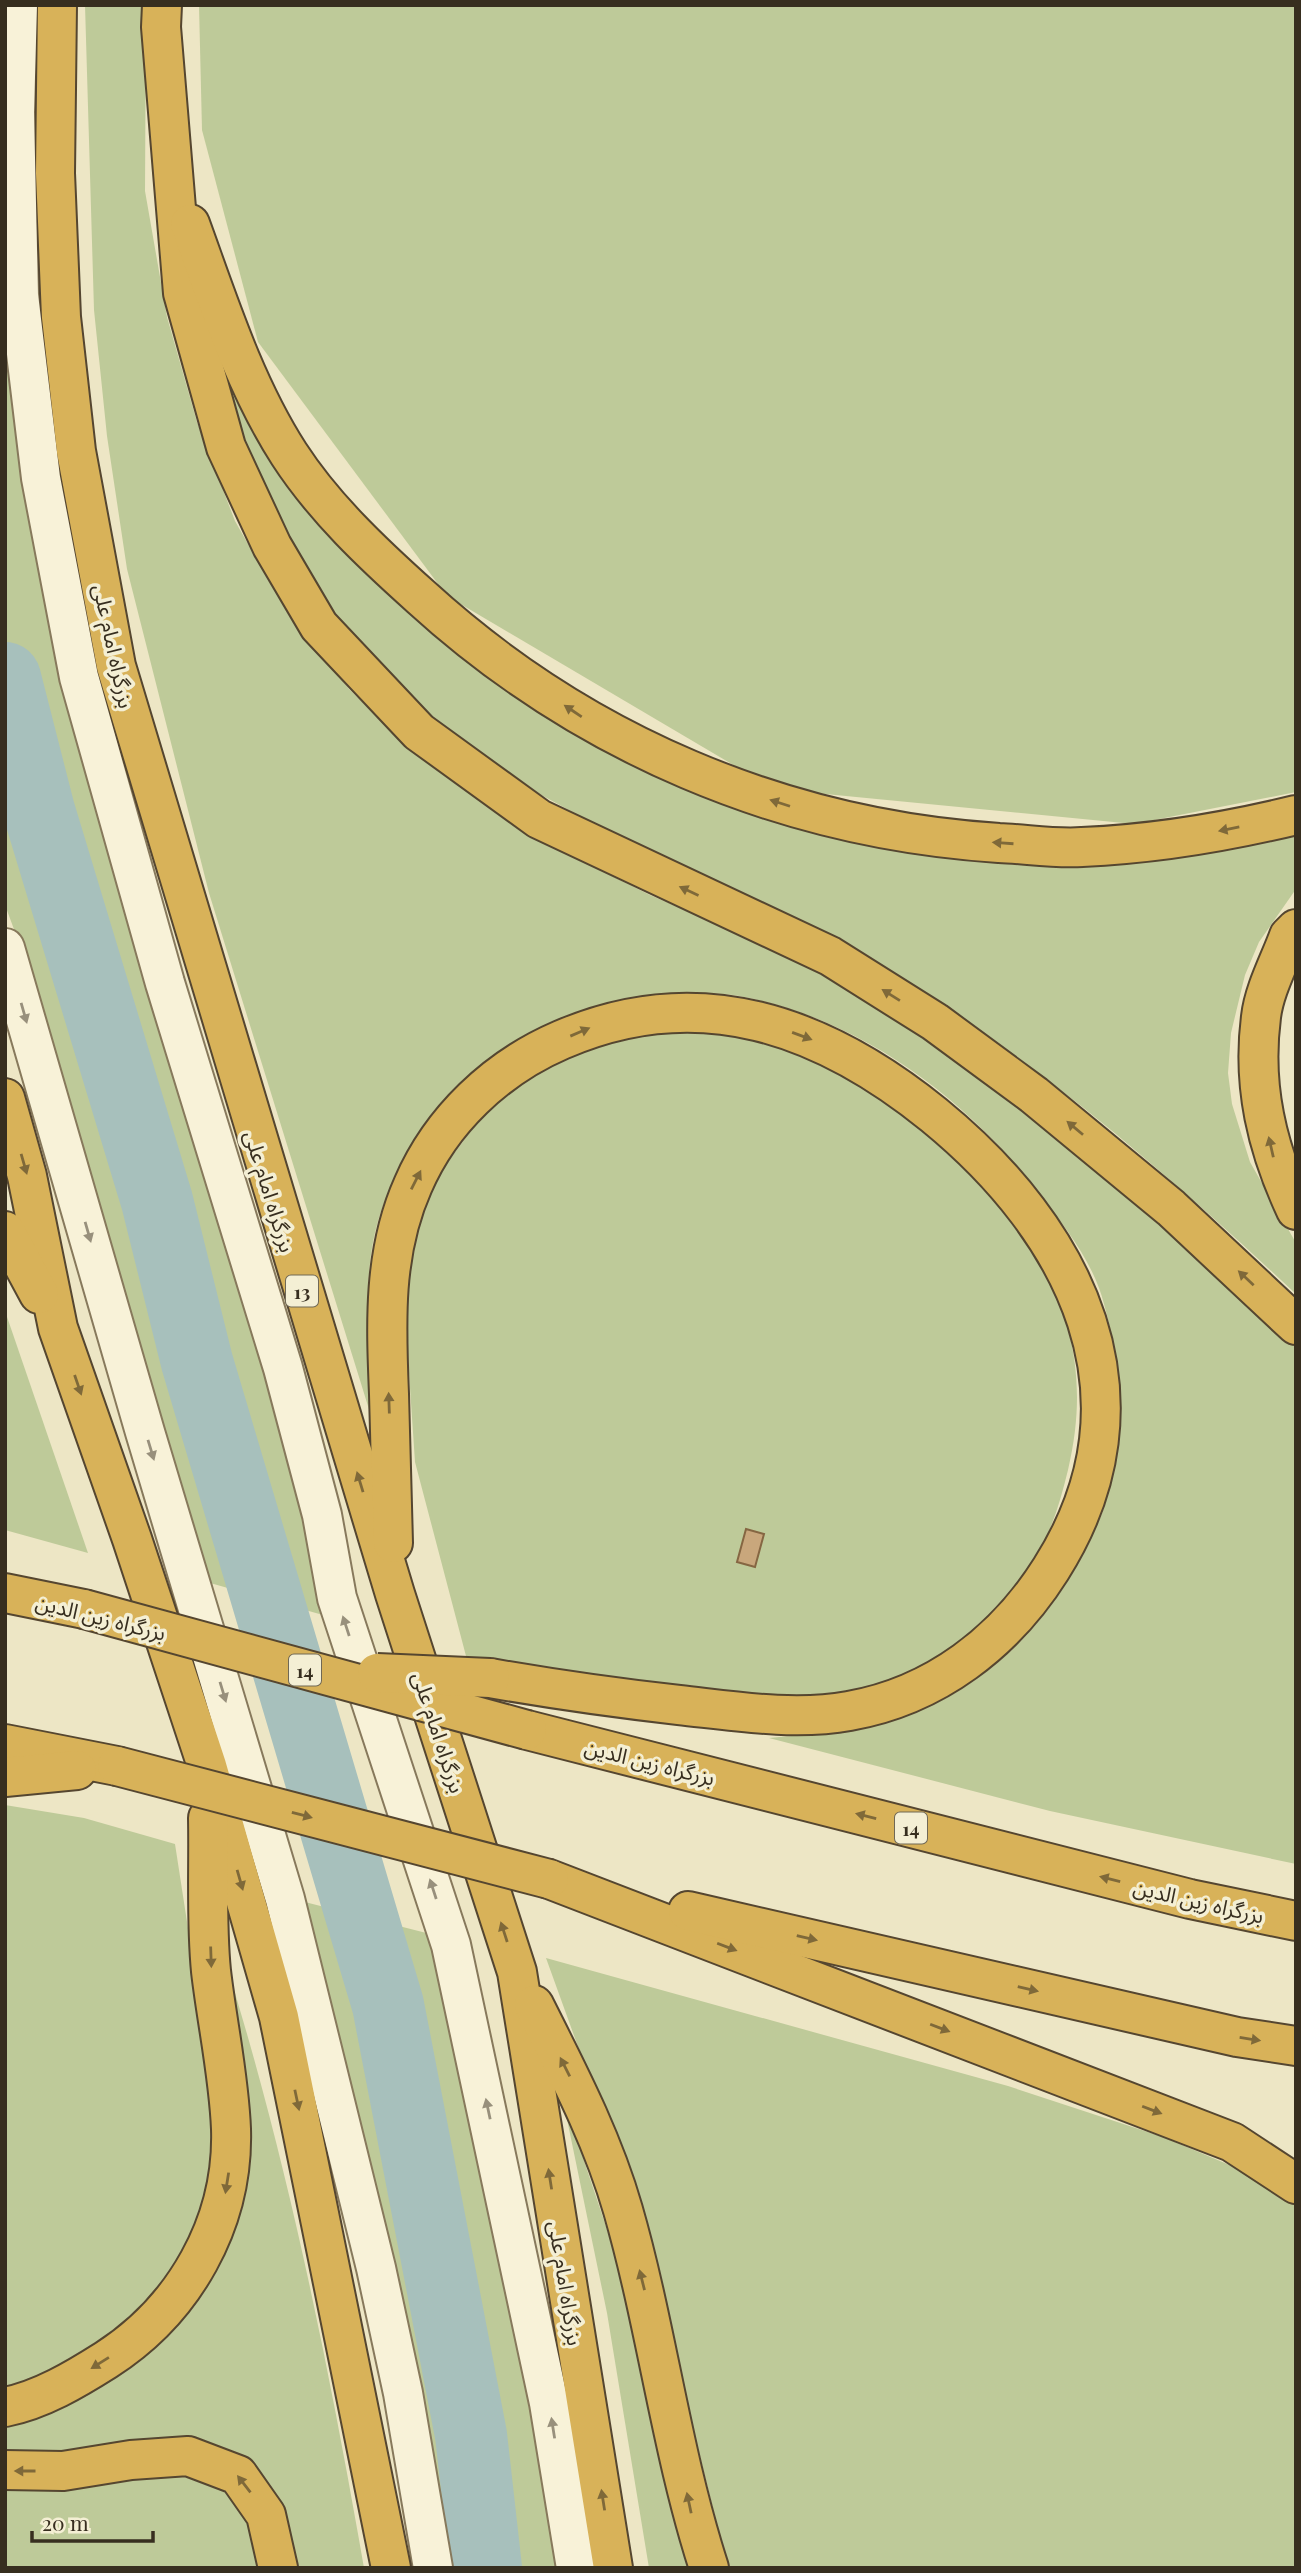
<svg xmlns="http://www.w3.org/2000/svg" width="1301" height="2573" viewBox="0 0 1301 2573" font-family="'Playfair Display','Noto Sans Arabic',serif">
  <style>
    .green { fill: #beca99 }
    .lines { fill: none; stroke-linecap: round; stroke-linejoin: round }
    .river { stroke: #a7c0bc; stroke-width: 72 }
    .building { fill: #c9a77c; stroke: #856642; stroke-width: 2 }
    .minor-casing { stroke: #87795c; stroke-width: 42 }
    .highway-casing { stroke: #554630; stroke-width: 42 }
    .minor { stroke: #f8f2d8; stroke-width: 38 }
    .highway { stroke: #d8b259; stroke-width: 38 }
    .highway-bridge-casing { stroke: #554630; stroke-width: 42; stroke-linecap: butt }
    .highway-bridge { stroke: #d8b259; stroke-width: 38 }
    .oneway { fill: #7f6939 }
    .oneway2 { fill: #98907c }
    .labels { text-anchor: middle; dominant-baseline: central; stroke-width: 7; stroke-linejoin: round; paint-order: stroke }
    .shield { fill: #f4efd4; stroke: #706855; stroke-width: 2 }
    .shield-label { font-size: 19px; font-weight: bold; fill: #372e1f }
    .street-label { font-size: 21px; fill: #372e1f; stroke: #f4efd4 }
  </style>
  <rect width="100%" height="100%" fill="#ede6c5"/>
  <g class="green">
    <path d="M85,5h61l-1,186 22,126 30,105 38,99 35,62 38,55 41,51 49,49 122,92 130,65 152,66 105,64 185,138 204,178v523l-246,-53 -281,-73c42,-4 85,-6 125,-18 84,-26 153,-91 190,-170 8,-16 18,-32 22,-49 17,-64 16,-133 -2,-197 -10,-40 -38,-76 -63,-108 -73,-97 -181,-178 -302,-200 -39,-7 -78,0 -116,8 -33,7 -64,14 -94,31 -22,13 -41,38 -59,55 -43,42 -74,71 -92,131 -18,62 -7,135 -6,198l-163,-526 -82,-324 -20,-133 -13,-126z"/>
    <polygon points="199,5 1296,5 1296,792 1134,824 774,789 447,596 258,342 202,130"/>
    <polygon points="5,149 26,441 330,1617 189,1577 55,1093 15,932 5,905"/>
    <path d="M217,361l37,64 183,209 452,208 407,-14v61l-37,53 -14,33 -14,58 -3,40 4,31 18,58 46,81v51c-126,-118 -256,-232 -405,-320 -108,-64 -225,-111 -335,-171 -40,-22 -83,-44 -119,-74 -113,-97 -175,-228 -220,-368z"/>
    <path d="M661,1030c55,1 98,6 151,26 36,14 92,57 121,84 103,92 169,187 135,330 -10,41 -21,75 -46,109 -39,52 -94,95 -158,111 -41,11 -84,6 -126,3 -91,-6 -182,-20 -272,-37l-51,-194 -11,-163 14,-80 22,-47 46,-61 44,-35 63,-31z"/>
    <polygon points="5,1311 88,1553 5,1530"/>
    <polygon points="5,1805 84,1818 175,1844 210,2071 216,2169 192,2239 149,2309 78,2364 5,2392"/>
    <polygon points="297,1900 442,1937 564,2568 441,2568"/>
    <path d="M223,1954c63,200 105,407 141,614h-359v-143l203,-147z"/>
    <polygon points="546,1958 1008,2086 1163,2137 1239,2169 1296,2206 1296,2568 731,2568 724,2552 641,2221"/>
    <polygon points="562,2095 633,2307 684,2554 689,2568 649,2568 607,2313"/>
  </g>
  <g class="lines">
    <polyline class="river" points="5,678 39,811 157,1201 197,1362 388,2005 471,2435 486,2568"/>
  </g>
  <polygon class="building" points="746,1529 764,1534 755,1567 737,1562"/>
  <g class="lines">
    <g class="minor-casing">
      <g id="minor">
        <polyline points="18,5 15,112 19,295 41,478 79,677 165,983 283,1368 322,1515 337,1598 451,1945 549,2403 576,2568"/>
        <polyline points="5,948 145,1432 285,1899 376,2268 403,2393 433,2568"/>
      </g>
    </g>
    <g class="highway-casing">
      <g id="highway">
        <polyline points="57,5 55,173 61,317 76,451 116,666 395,1594 517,1972 613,2568"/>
        <polyline points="162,5 161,27 183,293 226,447 272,546 319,626 419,732 539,819 830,956 935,1022 1034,1095 1171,1208 1296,1325"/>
        <path d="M190,224c28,77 54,160 99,230 35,54 84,100 132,143 160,146 361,232 578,246 27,1 56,6 83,4 72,-3 144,-15 214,-32"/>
        <path d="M1296,929l-7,7c-9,25 -25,54 -28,81 -9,69 6,131 35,193"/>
        <polyline points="5,1098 27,1176 58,1328 132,1539 207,1766 279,2017 391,2568"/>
        <polyline points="5,1231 39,1294"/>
        <path d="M393,1543c-1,-50 -3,-99 -4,-149 -3,-71 -6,-142 24,-209 28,-65 83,-117 148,-145 138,-60 262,-15 373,75 142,116 226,282 117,454 -46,73 -116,127 -202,142 -55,10 -115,0 -170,-6 -63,-7 -126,-16 -189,-27"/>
        <polyline points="5,1593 84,1609"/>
        <polyline points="527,1730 1190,1899 1296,1921"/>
        <polyline points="5,1744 117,1766"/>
        <polyline points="5,1777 77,1770"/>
        <polyline points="549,1879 1232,2142 1296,2184"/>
        <polyline points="688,1911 1237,2037 1296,2046"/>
        <path d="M534,2005c33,66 68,132 89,205 34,118 48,241 86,358"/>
        <path d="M5,2407c36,-7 71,-28 101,-47 78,-50 128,-137 125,-231 -2,-53 -14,-106 -20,-158 -5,-50 -2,-103 -3,-153"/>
        <polyline points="5,2470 63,2471 131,2460 188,2456 238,2475 266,2515 278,2568"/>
      </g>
    </g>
    <use href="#minor" class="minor"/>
    <use href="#highway" class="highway"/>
    <g class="highway-bridge-casing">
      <g id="highway-bridge">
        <polyline points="84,1609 527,1730"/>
        <polyline points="377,1673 490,1678"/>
        <polyline points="117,1766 549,1879"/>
      </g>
    </g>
    <use href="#highway-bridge" class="highway-bridge"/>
  </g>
  <defs><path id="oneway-solid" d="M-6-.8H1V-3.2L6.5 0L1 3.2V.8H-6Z" transform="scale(1.75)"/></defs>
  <g class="oneway">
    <use href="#oneway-solid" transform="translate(573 711) rotate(-146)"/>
    <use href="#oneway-solid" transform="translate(780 803) rotate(-162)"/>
    <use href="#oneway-solid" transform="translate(1229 829) rotate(169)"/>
    <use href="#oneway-solid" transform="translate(1003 843) rotate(-176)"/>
    <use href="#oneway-solid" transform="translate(689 891) rotate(-155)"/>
    <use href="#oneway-solid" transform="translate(891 995) rotate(-148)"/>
    <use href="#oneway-solid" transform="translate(580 1032) rotate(-23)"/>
    <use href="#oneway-solid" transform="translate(802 1036) rotate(20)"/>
    <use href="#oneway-solid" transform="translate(1075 1128) rotate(-140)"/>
    <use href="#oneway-solid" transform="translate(1271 1147) rotate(-103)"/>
    <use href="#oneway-solid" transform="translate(24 1164) rotate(74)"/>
    <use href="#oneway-solid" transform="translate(416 1180) rotate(-63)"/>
    <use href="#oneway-solid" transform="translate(1246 1278) rotate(-137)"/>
    <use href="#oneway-solid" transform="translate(78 1385) rotate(71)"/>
    <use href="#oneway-solid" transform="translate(389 1403) rotate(-92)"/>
    <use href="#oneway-solid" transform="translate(360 1482) rotate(-107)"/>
    <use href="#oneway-solid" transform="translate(302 1815) rotate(15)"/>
    <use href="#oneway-solid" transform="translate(866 1816) rotate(-166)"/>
    <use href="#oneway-solid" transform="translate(1110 1879) rotate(-166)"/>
    <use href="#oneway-solid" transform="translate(240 1880) rotate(74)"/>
    <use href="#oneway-solid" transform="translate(504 1932) rotate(-108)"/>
    <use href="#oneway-solid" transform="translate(807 1938) rotate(13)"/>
    <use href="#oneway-solid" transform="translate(727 1947) rotate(21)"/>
    <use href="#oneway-solid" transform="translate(211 1957) rotate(88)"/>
    <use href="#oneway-solid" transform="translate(1028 1989) rotate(13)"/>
    <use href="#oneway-solid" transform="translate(940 2028) rotate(21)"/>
    <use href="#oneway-solid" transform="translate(1250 2039) rotate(9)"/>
    <use href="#oneway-solid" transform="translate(565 2067) rotate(-117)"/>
    <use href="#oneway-solid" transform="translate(297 2100) rotate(78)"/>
    <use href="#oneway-solid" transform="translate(1152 2110) rotate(21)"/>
    <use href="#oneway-solid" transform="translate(550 2179) rotate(-99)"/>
    <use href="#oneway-solid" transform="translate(227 2183) rotate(99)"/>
    <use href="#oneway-solid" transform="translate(642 2280) rotate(-104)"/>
    <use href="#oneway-solid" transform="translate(100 2363) rotate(148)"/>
    <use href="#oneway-solid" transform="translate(25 2471) rotate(180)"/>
    <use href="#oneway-solid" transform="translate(244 2484) rotate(-128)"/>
    <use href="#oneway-solid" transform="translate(603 2500) rotate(-99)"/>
    <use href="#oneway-solid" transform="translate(689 2503) rotate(-102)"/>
  </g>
  <g class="oneway2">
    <use href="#oneway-solid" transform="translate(24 1013) rotate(74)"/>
    <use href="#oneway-solid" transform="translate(88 1232) rotate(74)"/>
    <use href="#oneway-solid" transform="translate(151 1450) rotate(73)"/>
    <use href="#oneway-solid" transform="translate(346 1626) rotate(-108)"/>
    <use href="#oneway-solid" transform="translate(223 1692) rotate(73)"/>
    <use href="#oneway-solid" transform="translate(433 1889) rotate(-108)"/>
    <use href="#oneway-solid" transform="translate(488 2109) rotate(-102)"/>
    <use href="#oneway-solid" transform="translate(553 2428) rotate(-99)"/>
  </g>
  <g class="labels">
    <g class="shield">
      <rect x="286" y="1275.5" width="32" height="31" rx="5"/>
      <rect x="289" y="1654.5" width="32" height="31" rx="5"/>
      <rect x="895" y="1812.5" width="32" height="31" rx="5"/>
    </g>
    <g class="shield-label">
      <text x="302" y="1291">13</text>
      <text x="305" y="1670">14</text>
      <text x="911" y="1828">14</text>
    </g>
    <g class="street-label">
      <text transform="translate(115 646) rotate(78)">بزرگراه امام علی</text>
      <text transform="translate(271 1191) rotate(73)">بزرگراه امام علی</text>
      <text transform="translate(101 1616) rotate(14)">بزرگراه زین الدین</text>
      <text transform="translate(440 1732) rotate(72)">بزرگراه امام علی</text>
      <text transform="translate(650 1761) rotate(14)">بزرگراه زین الدین</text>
      <text transform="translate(1199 1900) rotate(13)">بزرگراه زین الدین</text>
      <text transform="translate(567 2283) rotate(81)">بزرگراه امام علی</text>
    </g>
  </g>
  <rect width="1301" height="2573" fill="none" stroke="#372e1f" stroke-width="14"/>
  <path d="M32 2531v10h121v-10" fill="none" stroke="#372e1f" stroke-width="3.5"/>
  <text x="42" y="2531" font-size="21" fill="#372e1f" stroke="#f4efd4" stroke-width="5" paint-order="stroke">20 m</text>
</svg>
